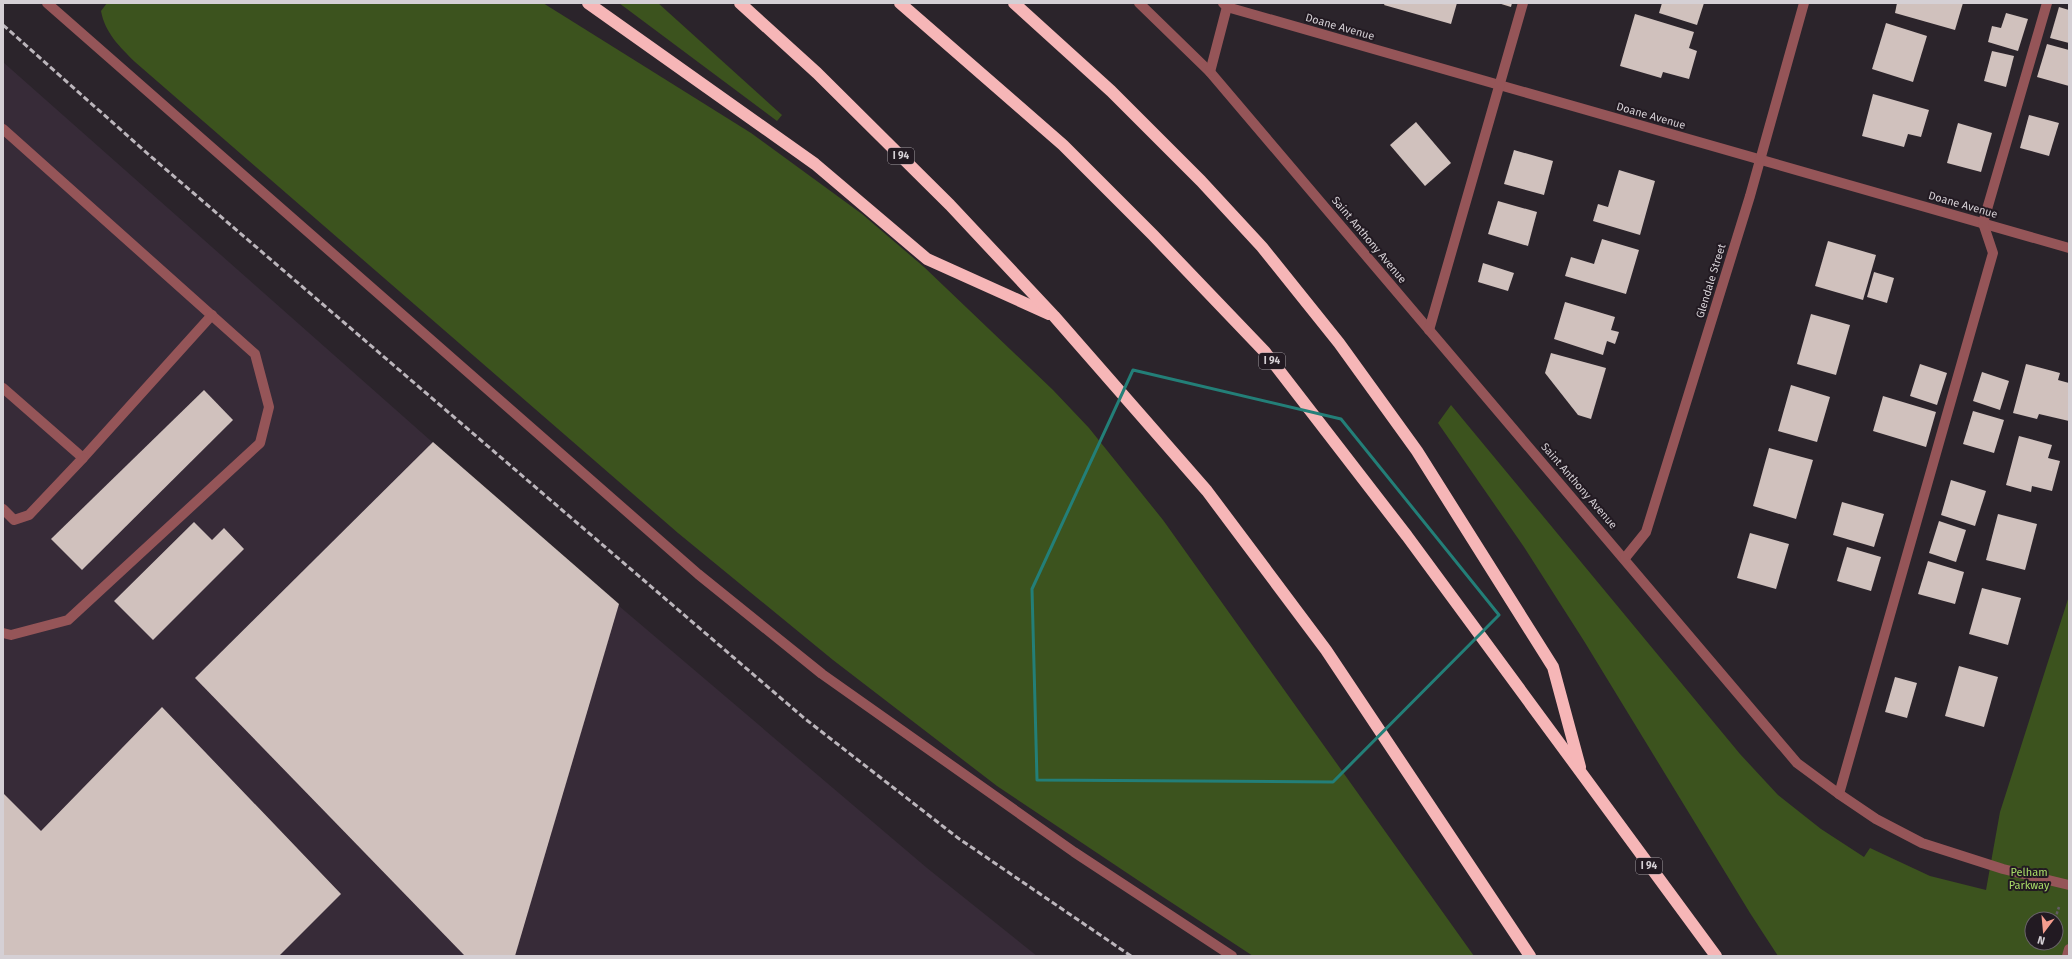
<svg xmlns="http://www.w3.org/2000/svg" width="2072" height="959" viewBox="0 0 2072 959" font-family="'Fira Sans',sans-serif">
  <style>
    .built { fill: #372b38 }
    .green { fill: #3c531e; fill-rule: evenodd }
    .building { fill: #d0c1bd }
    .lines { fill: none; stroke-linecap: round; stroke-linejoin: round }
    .path { stroke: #635c63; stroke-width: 2.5; stroke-dasharray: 3 2; stroke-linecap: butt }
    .minor { stroke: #955558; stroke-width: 10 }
    .highway { stroke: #f6b6b7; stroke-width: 12 }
    .rail { stroke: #bcb6bc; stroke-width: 3; stroke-dasharray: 6 3; stroke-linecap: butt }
    .marked { fill: none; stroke: #237f78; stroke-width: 3; stroke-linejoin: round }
    .labels { text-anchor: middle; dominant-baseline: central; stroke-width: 4; stroke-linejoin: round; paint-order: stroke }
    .shield { fill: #221a22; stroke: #9f999f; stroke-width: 1 }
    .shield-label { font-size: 10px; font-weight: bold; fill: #d5d0d5 }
    .street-label { font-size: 11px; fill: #d5d0d5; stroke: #221a22 }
    .park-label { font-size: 11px; fill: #aade68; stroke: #221a22 }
  </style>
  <rect width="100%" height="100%" fill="#2b242b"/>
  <polygon class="built" points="3,62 579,572 927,868 1037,956 3,956"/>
  <g class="green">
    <path d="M107,3h436l208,130 111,81 62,53 129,123 36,38 74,92 311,436h-221l-93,-61 -163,-109 -164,-126 -155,-127 -543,-471c-15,-15 -30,-29 -34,-51z"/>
    <polygon points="619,3 658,3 782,115 777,121"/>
    <path d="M1451,405l289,349 38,41 43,34 43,28 6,-9 60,28 56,14 14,-78 69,-216v360h-291l-28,-43 -166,-272 -60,-94 -86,-124zM2032,919h24v24h-24z"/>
  </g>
  <g class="building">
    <polygon points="1385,3 1457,3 1451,24 1384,5"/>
    <polygon points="1498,3 1512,3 1511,7"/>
    <polygon points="1662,3 1704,3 1697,25 1659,13"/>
    <polygon points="1897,3 1963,3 1955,30 1895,13"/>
    <polygon points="2059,7 2069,10 2069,43 2050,38"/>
    <polygon points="2006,13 2028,19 2018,51 1988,42 1992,26 2001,28"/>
    <polygon points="1635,14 1694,32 1689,48 1697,51 1689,79 1663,72 1661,78 1620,66"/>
    <polygon points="1886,23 1927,36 1913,82 1872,69"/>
    <polygon points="2047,44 2069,50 2069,86 2037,77"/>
    <polygon points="1992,51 2014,56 2006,87 1984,81"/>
    <polygon points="1873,94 1929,110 1921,137 1908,134 1904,147 1862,136"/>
    <polygon points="2029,115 2059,123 2049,156 2020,148"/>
    <polygon points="1416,122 1451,163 1425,186 1390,145"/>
    <polygon points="1958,123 1992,133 1981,172 1947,163"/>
    <polygon points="1514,150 1553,161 1544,195 1504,184"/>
    <polygon points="1619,170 1655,181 1640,235 1593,221 1598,204 1608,207"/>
    <polygon points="1498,201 1537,212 1528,246 1488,234"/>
    <polygon points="1602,239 1639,250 1626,294 1565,276 1571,257 1594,264"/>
    <polygon points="1828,241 1876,255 1863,300 1815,286"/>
    <polygon points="1483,263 1514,273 1508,291 1478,282"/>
    <polygon points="1874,272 1894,278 1887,303 1867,297"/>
    <polygon points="1565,302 1615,317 1611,330 1619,332 1615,344 1607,341 1603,355 1554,339"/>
    <polygon points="1811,314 1850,325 1836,375 1797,364"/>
    <polygon points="1551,353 1606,368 1591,419 1578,415 1545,373"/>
    <polygon points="1920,364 1947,373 1937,405 1910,396"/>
    <polygon points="2026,364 2060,373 2058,380 2069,383 2069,421 2039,414 2037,419 2013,413"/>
    <polygon points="1982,372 2009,381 2000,410 1973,401"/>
    <polygon points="1791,385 1830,397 1817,442 1778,431"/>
    <polygon points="204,390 233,420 82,570 51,539"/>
    <polygon points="1883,396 1936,412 1926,447 1873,431"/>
    <polygon points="1973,411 2004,420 1994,453 1963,444"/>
    <polygon points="2019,436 2052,445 2048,458 2060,461 2052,491 2032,486 2031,492 2006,485"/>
    <polygon points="433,442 619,604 515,956 465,956 195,678"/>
    <polygon points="1769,448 1813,460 1796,519 1753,506"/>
    <polygon points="1951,480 1986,491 1975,526 1941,515"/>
    <polygon points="1842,502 1884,514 1874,547 1833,535"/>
    <polygon points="1998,514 2037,524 2025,570 1986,560"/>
    <polygon points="1939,521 1966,530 1956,562 1929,553"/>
    <polygon points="194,522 212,540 224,528 244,549 153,640 114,601"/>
    <polygon points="1750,533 1789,544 1776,589 1737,578"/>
    <polygon points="1847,547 1881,557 1871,591 1837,581"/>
    <polygon points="1928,561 1964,572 1955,604 1918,594"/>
    <polygon points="1982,588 2021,598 2008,645 1969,634"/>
    <polygon points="1959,666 1998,677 1984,727 1945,716"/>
    <polygon points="1895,677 1917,683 1907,718 1885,712"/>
    <polygon points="162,707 341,894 279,956 3,956 3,793 41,831"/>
  </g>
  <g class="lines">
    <polyline class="path" points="2055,919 2059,907"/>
    <g class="minor">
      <polyline points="47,3 698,574 822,674 1074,852 1232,956"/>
      <polyline points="1139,3 1210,72 1797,763 1839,794 1876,819 1922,843 2003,869 2069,885"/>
      <polyline points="1223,3 1227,7 2069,248"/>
      <polyline points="1210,72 1228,3"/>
      <polyline points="3,129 255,354 269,407 260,443 68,620 11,635 3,633"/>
      <polyline points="1429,330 1523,3"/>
      <polyline points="3,388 83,458 212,315"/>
      <polyline points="3,509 14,520 29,515 83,458"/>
      <polyline points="1625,558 1646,532 1750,196 1804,3"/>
      <polyline points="1839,794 1993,253 1983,223 2047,3"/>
      <polyline points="2067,956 2069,949"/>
    </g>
    <g class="highway">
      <polyline points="588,3 815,164 927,259 1049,314"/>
      <polyline points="740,3 817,73 950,205 1054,316 1207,491 1326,650 1530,956"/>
      <polyline points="900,3 1063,145 1153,235 1265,352 1407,536 1716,956"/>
      <polyline points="1014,3 1111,91 1201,181 1262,247 1339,343 1417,451 1553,667 1580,767"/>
    </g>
    <polyline class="rail" points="3,25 148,154 804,718 958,838 1131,956"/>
  </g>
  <path class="marked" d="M1133,370l208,49 158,196 -166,167 -296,-2 -5,-191z"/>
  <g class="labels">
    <g class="shield">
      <rect x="888" y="148" width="26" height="16" rx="3"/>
      <rect x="1259" y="353" width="26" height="16" rx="3"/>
      <rect x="1636" y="858" width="26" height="16" rx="3"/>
    </g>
    <g class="shield-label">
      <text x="901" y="156">I 94</text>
      <text x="1272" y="361">I 94</text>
      <text x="1649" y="866">I 94</text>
    </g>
    <g class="street-label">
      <text transform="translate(1340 27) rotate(16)">Doane Avenue</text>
      <text transform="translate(1651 116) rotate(16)">Doane Avenue</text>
      <text transform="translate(1963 205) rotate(16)">Doane Avenue</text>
      <text transform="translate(1369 240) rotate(50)">Saint Anthony Avenue</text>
      <text transform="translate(1711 281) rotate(-73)">Glendale Street</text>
      <text transform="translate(1579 486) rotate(49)">Saint Anthony Avenue</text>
    </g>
    <g class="park-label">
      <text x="2029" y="872">Pelham<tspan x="2029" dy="13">Parkway</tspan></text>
    </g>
  </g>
  <rect width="2072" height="959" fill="none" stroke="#d5d0d5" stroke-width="8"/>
  <g transform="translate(2044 931) rotate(196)"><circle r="19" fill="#221a22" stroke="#6a636a"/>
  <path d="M0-3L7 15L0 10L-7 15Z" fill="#f59d8e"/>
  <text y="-6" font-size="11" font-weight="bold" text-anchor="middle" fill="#d5d0d5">N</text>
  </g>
</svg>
